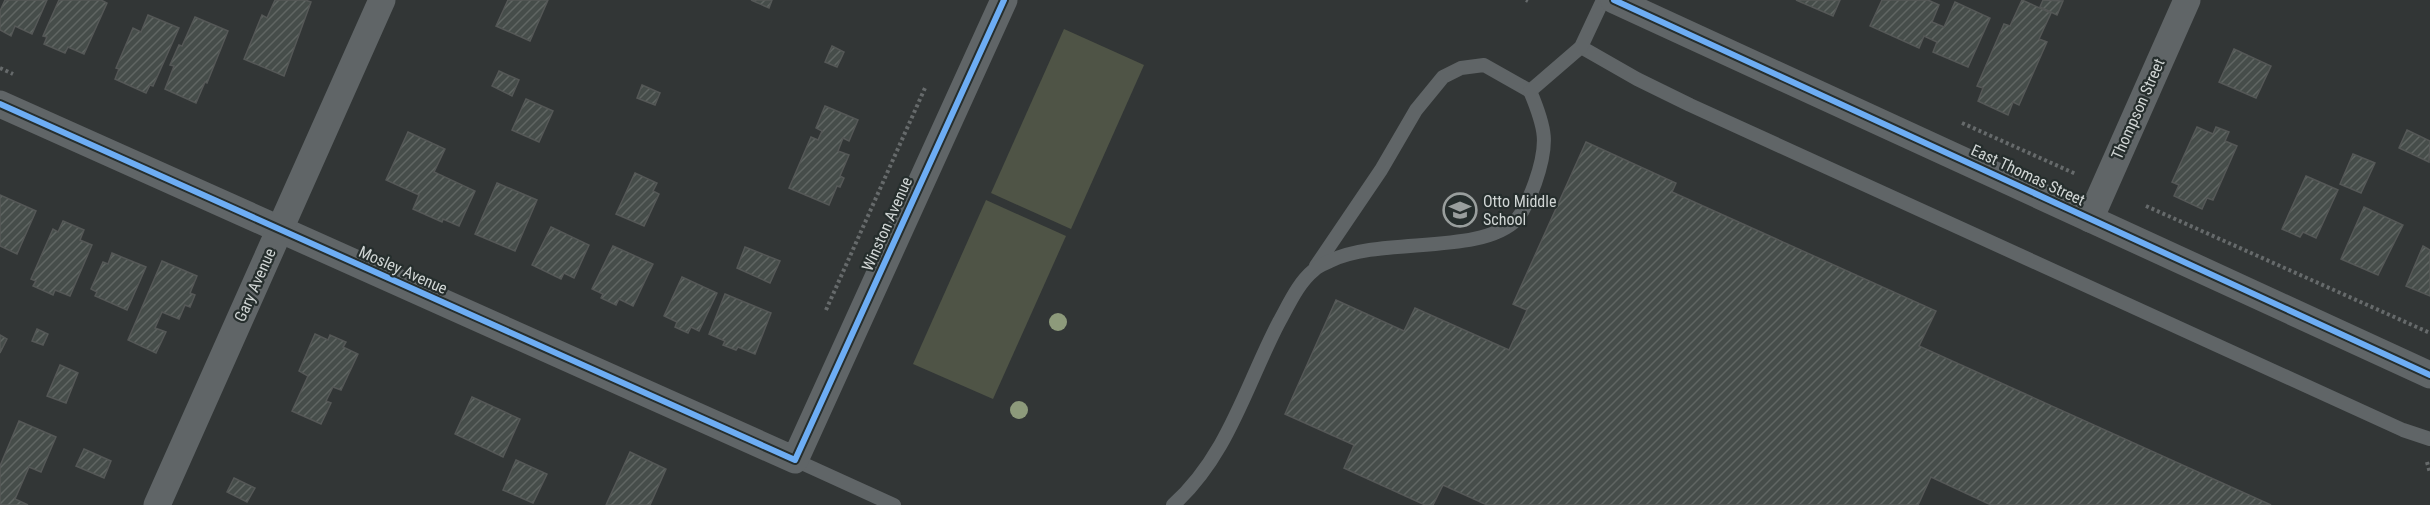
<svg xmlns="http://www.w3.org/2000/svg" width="2430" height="505" viewBox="0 0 2430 505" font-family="'Roboto Condensed',sans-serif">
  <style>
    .green { fill: #4f5446 }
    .building { fill: url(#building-hatch); stroke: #555857; stroke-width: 1.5 }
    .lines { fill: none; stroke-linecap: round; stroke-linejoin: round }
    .path { stroke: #666a6b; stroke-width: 4; stroke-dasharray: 3 3; stroke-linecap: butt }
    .service { stroke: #606567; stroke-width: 14 }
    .minor { stroke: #606567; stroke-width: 27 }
    .cycleway-casing { stroke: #262e2d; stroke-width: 10 }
    .cycleway { stroke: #6dadf4; stroke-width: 6 }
    .tree { fill: #8d9a7b }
    .labels { text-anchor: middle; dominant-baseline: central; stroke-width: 4.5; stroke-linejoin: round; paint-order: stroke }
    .street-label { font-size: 16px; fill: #d1d6d5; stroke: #262e2d }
    .poi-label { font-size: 16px; fill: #d1d6d5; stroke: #262e2d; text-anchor: start }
  </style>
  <defs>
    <pattern id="building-hatch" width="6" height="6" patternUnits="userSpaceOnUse" patternTransform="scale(1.5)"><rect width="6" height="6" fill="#464d4a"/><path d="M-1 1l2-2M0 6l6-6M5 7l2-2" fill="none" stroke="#606663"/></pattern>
  </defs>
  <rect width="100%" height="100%" fill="#323636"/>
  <g class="green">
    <polygon points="1064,29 1144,65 1071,229 991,193"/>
    <polygon points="986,200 1066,236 993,399 913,364"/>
  </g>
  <g class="building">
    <polygon points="5,0 47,0 32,34 15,26 11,36 0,30 0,11"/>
    <polygon points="59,0 101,0 107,3 84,54 68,47 65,53 44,44 47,37 43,36"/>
    <polygon points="275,0 305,0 311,2 284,76 244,59 262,15 267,18"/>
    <polygon points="508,0 548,0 530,41 496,26"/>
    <polygon points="751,0 772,0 769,8"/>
    <polygon points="1796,0 1840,0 1833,16"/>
    <polygon points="1882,0 1928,0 1939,5 1932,22 1944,27 1955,2 1990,18 1968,67 1933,52 1937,42 1924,36 1919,48 1870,26"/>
    <polygon points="2022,0 2051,13 2039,39 2047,42 2019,105 2013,102 2008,115 1978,101 1983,88 1977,86 2004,24 2010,26"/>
    <polygon points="2043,0 2063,1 2057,15 2040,7"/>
    <polygon points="148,15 179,28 153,86 150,85 146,93 115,79 119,69 116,68 133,28 141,32"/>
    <polygon points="195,17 228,31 207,83 205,82 196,103 165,89 174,66 170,65 179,45 182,46"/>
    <polygon points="832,46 844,52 837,67 825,62"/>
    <polygon points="2234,49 2271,66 2256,98 2219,82"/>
    <polygon points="499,71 519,80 512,96 492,86"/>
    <polygon points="642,85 660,93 655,105 637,98"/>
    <polygon points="526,99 553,111 539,142 512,130"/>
    <polygon points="825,106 858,120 849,141 843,138 838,151 849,155 840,176 844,178 840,187 837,186 829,205 789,188 811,137 818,140 822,131 816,128"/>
    <polygon points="2197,127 2213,134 2216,127 2229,132 2225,141 2237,146 2213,200 2207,198 2202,209 2174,196 2179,185 2172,182"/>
    <polygon points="2407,130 2430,141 2429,162 2399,148"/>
    <polygon points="408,132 445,149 434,172 475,191 459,226 443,219 442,222 413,209 419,195 386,180"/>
    <polygon points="1586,142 1676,183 1672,192 1936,311 1919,346 2271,505 1991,505 1931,477 1918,505 1487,505 1443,485 1433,505 1425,505 1344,468 1354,445 1285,414 1336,300 1404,331 1415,308 1509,350 1527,310 1513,304"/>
    <polygon points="2353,154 2375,163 2361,193 2340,184"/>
    <polygon points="635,173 657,183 653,191 659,194 644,226 616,214"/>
    <polygon points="2306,176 2338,190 2316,238 2303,232 2300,237 2282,229"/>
    <polygon points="497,183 537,200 515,251 475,234"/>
    <polygon points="0,195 36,211 17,254 0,246"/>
    <polygon points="2364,207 2403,225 2378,275 2341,259"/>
    <polygon points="63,221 84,230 80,240 92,245 70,296 55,290 53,295 33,286 36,281 31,279 53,229 58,232"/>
    <polygon points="551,227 589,245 574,278 564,273 561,279 532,265"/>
    <polygon points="613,246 653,264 633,306 619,299 616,305 601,298 603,294 592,289"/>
    <polygon points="2423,246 2430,250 2430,296 2406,286"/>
    <polygon points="745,247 780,261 770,283 737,268"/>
    <polygon points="112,253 146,267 127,310 95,296 97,292 91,289 103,262 108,264"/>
    <polygon points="162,261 197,276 190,293 195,295 190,307 185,305 179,319 162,312 155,328 166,332 156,353 128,340"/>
    <polygon points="682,277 717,293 699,331 691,327 688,333 675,327 677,322 664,316"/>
    <polygon points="725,294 771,313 755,354 738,347 736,350 723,345 725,341 709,334"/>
    <polygon points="37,329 48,334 43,345 32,341"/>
    <polygon points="315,334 328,340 330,335 346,342 343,347 358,354 341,390 333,387 326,401 331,403 321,424 292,411 308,376 299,371"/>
    <polygon points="0,335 7,339 0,353"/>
    <polygon points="60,365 78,373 66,403 47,396"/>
    <polygon points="472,397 520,419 503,457 455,434"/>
    <polygon points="19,421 56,437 41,472 29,467 15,499 28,505 0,505 0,466"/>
    <polygon points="84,449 111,461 104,478 76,466"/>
    <polygon points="630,452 666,469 650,505 606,505"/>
    <polygon points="516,460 547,474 533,503 503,490"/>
    <polygon points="234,478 255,488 247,502 227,492"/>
  </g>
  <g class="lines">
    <g class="path">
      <polyline points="1526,0 1528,1"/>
      <polyline points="0,68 13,74"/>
      <polyline points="1962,123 2076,174"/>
      <polyline points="2146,206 2430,333"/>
      <polyline points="826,310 925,88"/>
      <polyline points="2427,462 2430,473"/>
    </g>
    <g class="service">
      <polyline points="1581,47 1637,79 1690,105 2403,430 2430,439"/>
      <polyline points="1316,266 1381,170 1416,110 1443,77 1461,68 1484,65 1530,91"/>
      <polyline points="795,460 894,505"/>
      <path d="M1173,505c55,-49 73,-120 106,-183 10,-18 19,-39 35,-52 4,-4 10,-6 16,-9 51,-25 151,-5 187,-42 8,-10 14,-25 18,-36 14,-40 11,-54 -5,-92l51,-44 22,-47"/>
    </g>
    <g class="minor">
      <polyline points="1614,0 2430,375"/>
      <polyline points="0,104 795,460 1004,0"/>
      <polyline points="2090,219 2187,0"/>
      <polyline points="157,505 382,0"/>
    </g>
    <g class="cycleway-casing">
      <g id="cycleway">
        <polyline points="1614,0 2430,375"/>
        <polyline points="0,104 795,460 1004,0"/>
      </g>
    </g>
    <use href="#cycleway" class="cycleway"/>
  </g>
  <g class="tree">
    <circle cx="1058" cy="322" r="9"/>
    <circle cx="1019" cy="410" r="9"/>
  </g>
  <defs>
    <g id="school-ring" transform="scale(1.725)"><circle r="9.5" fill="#262e2d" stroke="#999e9d" stroke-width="1.5"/><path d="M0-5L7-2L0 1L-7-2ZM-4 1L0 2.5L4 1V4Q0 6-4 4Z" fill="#999e9d"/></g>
  </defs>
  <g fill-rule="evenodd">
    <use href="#school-ring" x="1460" y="210"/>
  </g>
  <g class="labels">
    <g class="street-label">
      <text transform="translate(2138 109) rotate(-66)">Thompson Street</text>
      <text transform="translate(2028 175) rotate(25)">East Thomas Street</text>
      <text transform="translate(887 224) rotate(-66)">Winston Avenue</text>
      <text transform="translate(403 270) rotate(24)">Mosley Avenue</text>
      <text transform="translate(255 285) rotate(-66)">Gary Avenue</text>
    </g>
    <g class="poi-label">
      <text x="1483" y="201">Otto Middle<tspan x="1483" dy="18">School</tspan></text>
    </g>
  </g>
</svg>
